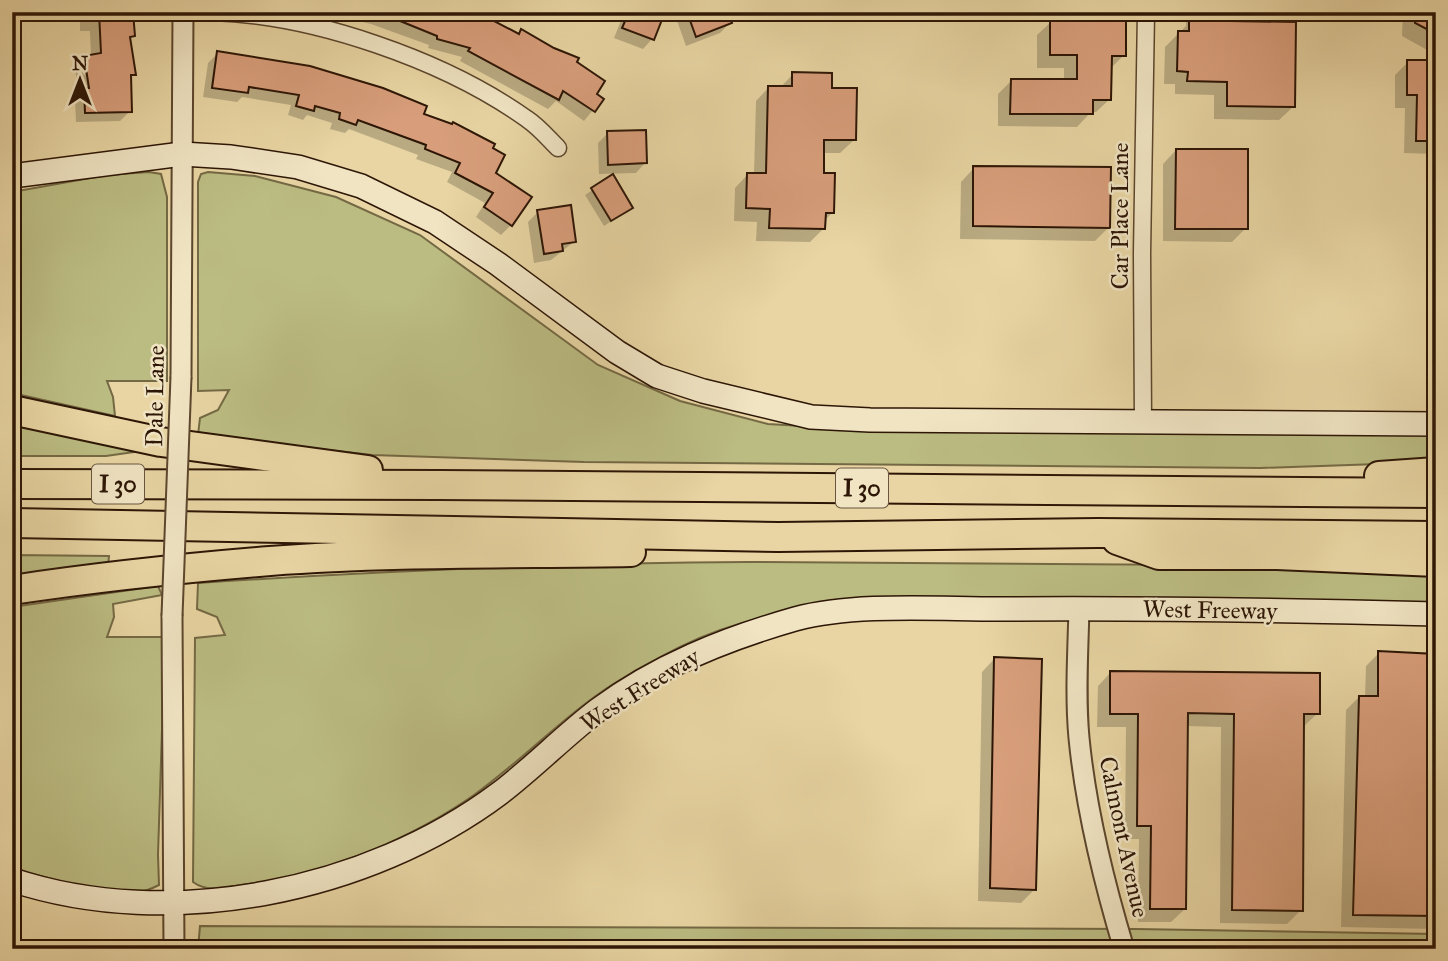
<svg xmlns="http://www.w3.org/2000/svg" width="1448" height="961" viewBox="0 0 1448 961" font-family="'IM FELL Great Primer',serif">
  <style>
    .green { fill: #bbbc82; stroke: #746944; stroke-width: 2 }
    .shadow { fill: #0003 }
    .building { fill: #d89e7b; stroke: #2d1606; stroke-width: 2 }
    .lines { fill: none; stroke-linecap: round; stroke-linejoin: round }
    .minor-casing { stroke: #5c462d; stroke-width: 19 }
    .tertiary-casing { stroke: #5c462d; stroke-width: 23 }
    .secondary-casing { stroke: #2d1606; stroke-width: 26 }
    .motorway-casing { stroke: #2d1606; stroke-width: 32 }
    .minor { stroke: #f0e4c3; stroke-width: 16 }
    .tertiary { stroke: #f0e4c3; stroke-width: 19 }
    .secondary { stroke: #f0e4c3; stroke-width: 23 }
    .motorway { stroke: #e8d5a3; stroke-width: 28 }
    .tertiary-bridge-casing { stroke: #5c462d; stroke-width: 23; stroke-linecap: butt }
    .tertiary-bridge { stroke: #f0e4c3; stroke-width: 19 }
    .labels { text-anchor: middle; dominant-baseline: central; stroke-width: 5; stroke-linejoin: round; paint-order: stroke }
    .shield { fill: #f0e4c3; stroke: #68543f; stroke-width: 2 }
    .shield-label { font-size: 23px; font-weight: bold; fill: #2d1606 }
    .street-label { font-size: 24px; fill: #2d1606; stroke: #f0e4c3 }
  </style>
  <rect width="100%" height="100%" fill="#e8d5a3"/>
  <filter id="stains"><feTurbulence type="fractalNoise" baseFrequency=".00286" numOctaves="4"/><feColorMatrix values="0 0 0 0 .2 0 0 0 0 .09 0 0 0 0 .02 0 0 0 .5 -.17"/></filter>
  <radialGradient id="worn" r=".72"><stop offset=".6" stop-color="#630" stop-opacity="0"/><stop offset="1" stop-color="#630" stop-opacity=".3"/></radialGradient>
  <g class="green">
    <polygon points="149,172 161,174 167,197 167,381 107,381 113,397 115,416 12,393 12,192 107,175"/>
    <polygon points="208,172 255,176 336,197 420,235 598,365 680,401 768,424 835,428 1436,432 1436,462 1261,468 584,462 372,455 198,435 200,418 218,410 229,390 198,391 198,182 201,174"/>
    <polygon points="12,425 141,451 106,456 12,456"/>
    <polygon points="12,555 109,556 108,566 12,577"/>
    <path d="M748,562l597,4 91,4v32l-551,-2c-71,7 -140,14 -205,47 -33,17 -66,34 -95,57 -38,29 -72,63 -111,91 -63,44 -148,79 -225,89 -19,2 -40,10 -56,-2l2,-244 30,-3 -8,-18 -20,-8 1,-26c183,-12 366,-20 550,-21z"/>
    <path d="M158,586l4,9 -49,9 1,13 -7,20h58l-7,218 1,30c-6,3 -14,7 -21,7 -36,1 -92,-13 -126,-25v-260z"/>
    <polygon points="200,926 1135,929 1436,934 1436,949 198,949"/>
  </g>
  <g class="shadow">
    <polygon points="83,12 135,12 132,18 133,36 129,40 134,74 129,79 130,111 120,121 76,122 75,100 79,96 75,68 84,58 91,57 90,31 80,31 80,21 84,17"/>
    <polygon points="322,12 473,12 517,35 522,31 575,63 594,94 602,99 584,121 556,101 548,109 460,61 462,57 428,48 429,45 371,24"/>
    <polygon points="612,12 663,12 652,39 643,49 614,38 622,18"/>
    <polygon points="674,12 726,12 730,23 720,33 686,46"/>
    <polygon points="1186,12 1228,12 1228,23 1293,107 1279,120 1214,119 1214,95 1175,94 1175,84 1164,84 1165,47 1186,26"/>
    <polygon points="1403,12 1436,12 1436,55 1402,36"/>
    <polygon points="1051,22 1124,55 1110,69 1110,99 1096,112 1091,112 1077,127 998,126 998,94 1012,80 1064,81 1064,68 1037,68 1037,35"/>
    <polygon points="218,53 422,115 493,173 511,225 501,235 476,217 485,203 447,182 452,172 416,159 418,155 349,129 345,133 330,129 332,123 307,115 303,120 288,115 291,105 242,97 237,102 203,97 208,63"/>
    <polygon points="1408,62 1431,103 1436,101 1436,154 1404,153 1405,108 1395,108 1395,75"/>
    <polygon points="793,74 830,89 854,140 840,153 822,153 822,175 833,212 824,221 823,229 810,242 756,241 757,222 734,221 735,188 748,174 754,174 756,101 769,87 780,88"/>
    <polygon points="608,133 645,163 636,173 599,174 598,143"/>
    <polygon points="1176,150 1246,228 1232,242 1163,241 1163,164"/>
    <polygon points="974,168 1109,227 1095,241 960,239 961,182"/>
    <polygon points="612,177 631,208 604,226 585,195"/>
    <polygon points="538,212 575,241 551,260 534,263 528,222"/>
    <polygon points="1379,653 1436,654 1436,929 1341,927 1346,710 1359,697 1365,697 1366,666"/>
    <polygon points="995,658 1034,890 1021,903 978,901 982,672"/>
    <polygon points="1111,672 1318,713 1303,727 1301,910 1287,924 1220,923 1221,727 1187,726 1185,909 1171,922 1138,922 1139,839 1125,839 1126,727 1097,727 1098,686"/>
  </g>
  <g class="building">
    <polygon points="99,12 133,12 135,36 130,37 136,75 131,75 132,112 85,113 84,88 89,88 84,56 101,53"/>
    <polygon points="378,12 477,12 519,34 521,29 554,48 579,58 577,62 605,81 597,94 604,99 595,112 563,91 559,100 468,51 470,48 437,39 437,36"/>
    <polygon points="629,12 665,12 654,40 622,28"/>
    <polygon points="687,12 728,12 732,23 696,37"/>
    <polygon points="1199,12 1230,12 1230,21 1296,22 1295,107 1227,106 1227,82 1187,81 1188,72 1177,71 1178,31 1189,31 1189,21 1199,21"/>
    <polygon points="1415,12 1436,12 1436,34 1415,23"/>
    <polygon points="1050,20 1126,20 1126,56 1112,56 1111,100 1093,100 1093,114 1010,114 1011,79 1077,79 1077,55 1050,55"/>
    <polygon points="217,51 310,66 383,88 427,106 424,114 452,124 453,122 495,144 493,148 505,155 496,173 532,197 512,226 484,207 493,193 455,173 460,163 425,149 426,145 358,120 356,125 339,119 340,113 315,106 314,111 296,106 299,95 249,87 248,93 212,88"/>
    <polygon points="1407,60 1433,60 1436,141 1416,141 1417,95 1407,95"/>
    <polygon points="792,72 832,73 832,88 857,88 856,140 824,140 824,173 835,173 834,213 826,213 825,229 769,228 770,209 746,208 747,173 766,173 768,86 792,86"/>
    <polygon points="646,130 647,163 608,165 607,131"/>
    <polygon points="1176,149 1248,149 1248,229 1175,229"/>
    <polygon points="973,166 1111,167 1110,228 973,226"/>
    <polygon points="613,174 633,208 611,221 591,188"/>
    <polygon points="571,205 576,242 562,244 563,251 544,254 537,210"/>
    <polygon points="1378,651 1436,654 1436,916 1353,915 1359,696 1378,696"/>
    <polygon points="994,657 1042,659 1036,890 990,888"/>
    <polygon points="1110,671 1320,673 1320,714 1304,714 1303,911 1232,910 1234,714 1188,713 1186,909 1150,909 1151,826 1137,826 1138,714 1110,714"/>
  </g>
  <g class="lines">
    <g class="minor-casing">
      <g id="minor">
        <path d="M213,12c101,3 231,48 314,107 12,8 21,19 31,29"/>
        <polyline points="1143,421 1142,253 1146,12"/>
      </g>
    </g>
    <g class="tertiary-casing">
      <g id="tertiary">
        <polyline points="181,377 183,12"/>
        <path d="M1079,608c-1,43 -4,87 0,130 7,72 24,141 45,211"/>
        <polyline points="172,616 174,949"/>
      </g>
    </g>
    <g class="secondary-casing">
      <g id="secondary">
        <polyline points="12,176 182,154 231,157 298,167 361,186 435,222 498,264 617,352 657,376 703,391 811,417 870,420 1436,424"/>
        <path d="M12,880c158,52 356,12 488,-87 34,-26 64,-57 98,-83 59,-44 127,-71 197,-91 61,-16 140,-10 203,-10 146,-1 292,1 438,5"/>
      </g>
    </g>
    <g class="motorway-casing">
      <g id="motorway">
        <polyline points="12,410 161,442 368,470"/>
        <polyline points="1379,476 1436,472"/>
        <polyline points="12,484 440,485 1436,493"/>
        <polyline points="12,523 778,537 1098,533 1436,536"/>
        <polyline points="1117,540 1159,555 1277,555 1436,562"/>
        <path d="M12,590c86,-13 172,-22 258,-29 120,-9 241,-7 361,-9"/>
      </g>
    </g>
    <use href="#minor" class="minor"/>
    <use href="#tertiary" class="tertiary"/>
    <use href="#secondary" class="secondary"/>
    <use href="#motorway" class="motorway"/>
    <g class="tertiary-bridge-casing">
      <polyline id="tertiary-bridge" points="172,616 181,377"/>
    </g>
    <use href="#tertiary-bridge" class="tertiary-bridge"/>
  </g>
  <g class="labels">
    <g class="shield">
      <rect x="92" y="464.5" width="52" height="39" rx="5"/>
      <rect x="836" y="468.5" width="52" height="39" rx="5"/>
    </g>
    <g class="shield-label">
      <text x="118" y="484">I 30</text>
      <text x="862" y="488">I 30</text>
    </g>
    <g class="street-label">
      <text transform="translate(1120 216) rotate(-90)">Car Place Lane</text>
      <text transform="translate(155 396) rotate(-89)">Dale Lane</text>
      <text transform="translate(1210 610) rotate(1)">West Freeway</text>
      <text transform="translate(640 690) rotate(-32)">West Freeway</text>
      <text transform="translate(1124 837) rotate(78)">Calmont Avenue</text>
    </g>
  </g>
  <rect width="1448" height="961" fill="none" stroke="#e8d5a3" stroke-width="42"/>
  <rect x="14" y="14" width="1420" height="933" fill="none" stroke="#2d1606" stroke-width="3.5"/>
  <rect x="21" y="21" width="1406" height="919" fill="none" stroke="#2d1606" stroke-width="2"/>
  <g transform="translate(80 80)" stroke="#f0e4c3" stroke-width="5" paint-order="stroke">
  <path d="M0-5L12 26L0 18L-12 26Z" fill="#2d1606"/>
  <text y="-10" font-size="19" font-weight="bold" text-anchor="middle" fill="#2d1606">N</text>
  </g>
  <rect width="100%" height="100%" filter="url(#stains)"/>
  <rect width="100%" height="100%" fill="url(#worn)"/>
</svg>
